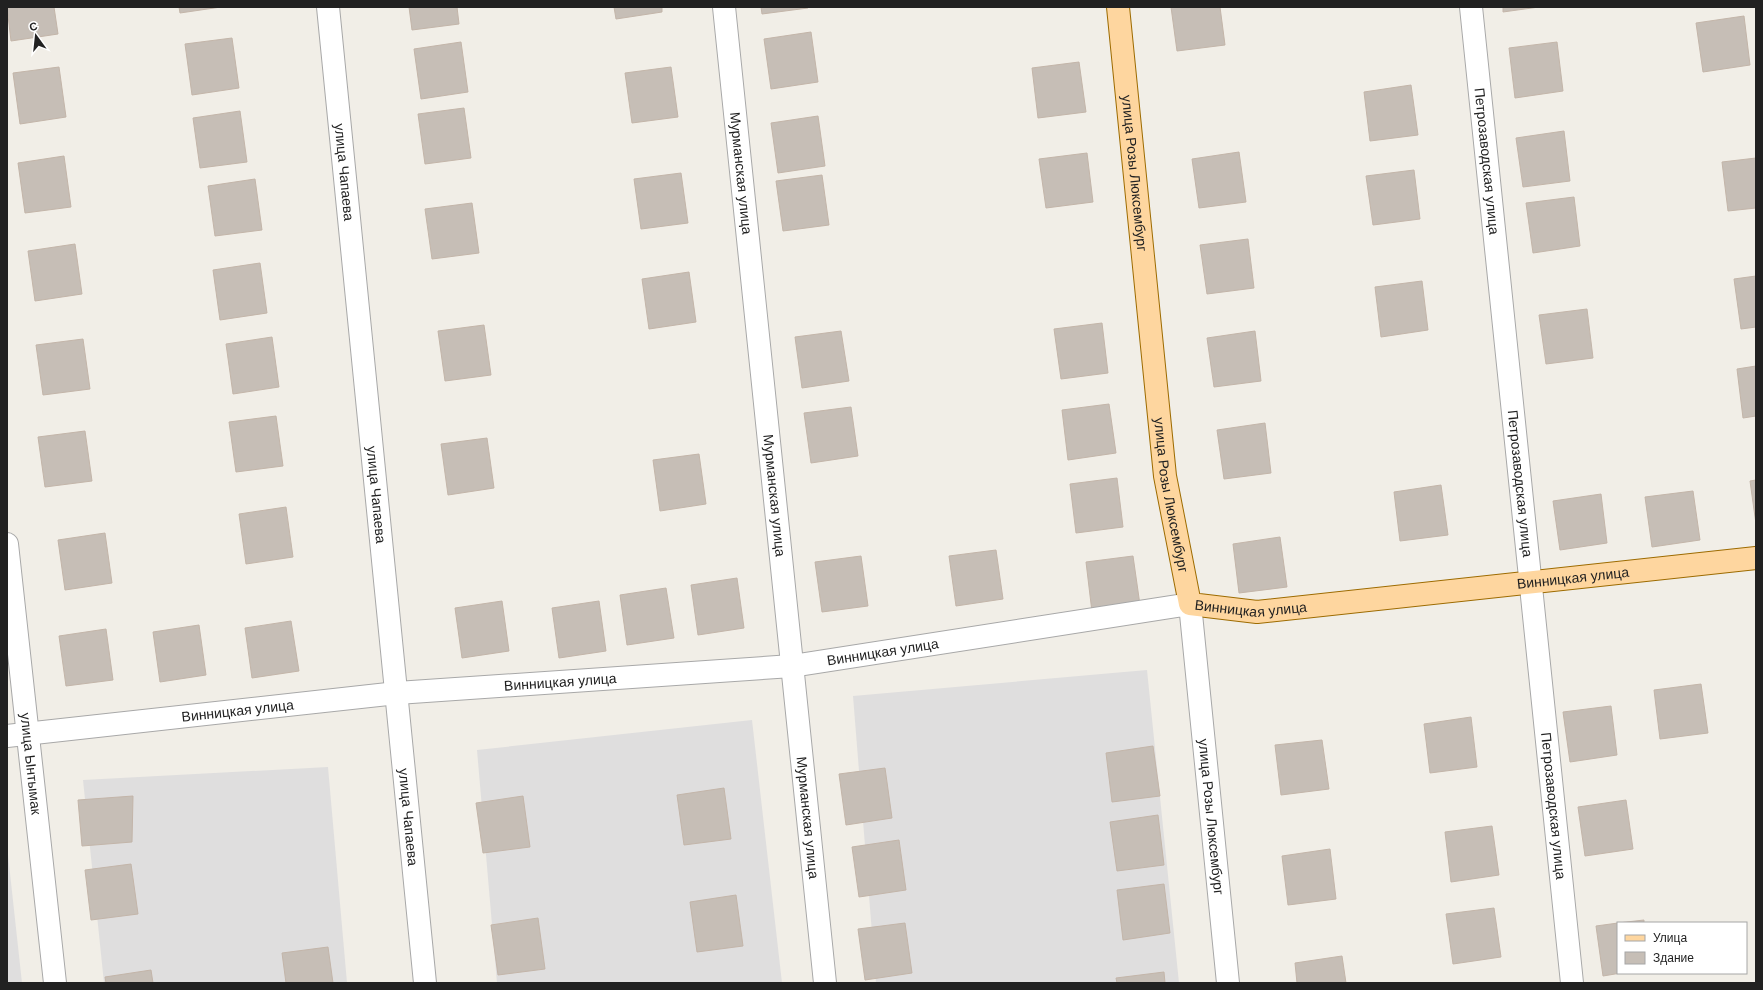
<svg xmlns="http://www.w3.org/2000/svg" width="1763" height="990" viewBox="0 0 1763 990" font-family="Arial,sans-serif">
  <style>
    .residential { fill: #dfdede }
    .building { fill: #c6beb6; stroke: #c3b5a9 }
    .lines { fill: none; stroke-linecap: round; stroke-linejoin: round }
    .minor-casing { stroke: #a8a8a8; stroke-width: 24 }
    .major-casing { stroke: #9d6b00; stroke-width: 24 }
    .minor { stroke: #fff; stroke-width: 22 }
    .major { stroke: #fed69f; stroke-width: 22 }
    .labels { text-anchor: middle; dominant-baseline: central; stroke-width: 4; stroke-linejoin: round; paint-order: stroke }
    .street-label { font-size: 14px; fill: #212121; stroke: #fff }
  </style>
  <rect width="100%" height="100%" fill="#f1eee7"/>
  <g class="residential">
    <polygon points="1147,670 1179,983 876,983 853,696"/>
    <polygon points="752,720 782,983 497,983 477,750"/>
    <polygon points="328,767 347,983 104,983 83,780"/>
    <polygon points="7,846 22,983 7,983"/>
  </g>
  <g class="building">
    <polygon points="7,7 54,7 58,34 11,41"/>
    <polygon points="179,7 221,7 180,13"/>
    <polygon points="409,7 457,7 459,24 412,30"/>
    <polygon points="614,7 662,7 662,12 616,19"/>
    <polygon points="761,7 808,7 808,8 762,14"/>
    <polygon points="1171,7 1220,7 1225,45 1177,51"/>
    <polygon points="1503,7 1539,7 1503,12"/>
    <polygon points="1744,16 1750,65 1703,72 1696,23"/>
    <polygon points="811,32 818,82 771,89 764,39"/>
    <polygon points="232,38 239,88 192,95 185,44"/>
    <polygon points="461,42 468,92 421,99 414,49"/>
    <polygon points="1557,42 1563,91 1515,98 1509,48"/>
    <polygon points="1079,62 1086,112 1038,118 1032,68"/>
    <polygon points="59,67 66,117 20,124 13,73"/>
    <polygon points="671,67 678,117 632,123 625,73"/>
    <polygon points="1411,85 1418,135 1370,141 1364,92"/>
    <polygon points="464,108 471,158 425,164 418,114"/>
    <polygon points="240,111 247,162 200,168 193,118"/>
    <polygon points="818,116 825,166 778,173 771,123"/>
    <polygon points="1564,131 1570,181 1523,187 1516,138"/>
    <polygon points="1239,152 1246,202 1199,208 1192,159"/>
    <polygon points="1087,153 1093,202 1046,208 1039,159"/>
    <polygon points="64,156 71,207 25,213 18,163"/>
    <polygon points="1756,158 1756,208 1728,211 1722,162"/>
    <polygon points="1414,170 1420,219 1373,225 1366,176"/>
    <polygon points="681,173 688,223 641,229 634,179"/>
    <polygon points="822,175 829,225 783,231 776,181"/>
    <polygon points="255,179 262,230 215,236 208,186"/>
    <polygon points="1574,197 1580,246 1533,253 1526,203"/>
    <polygon points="472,203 479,253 432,259 425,209"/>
    <polygon points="1248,239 1254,288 1207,294 1200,245"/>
    <polygon points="75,244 82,294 35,301 28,251"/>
    <polygon points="260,263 267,313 220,320 213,270"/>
    <polygon points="689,272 696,322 649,329 642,279"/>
    <polygon points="1756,276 1756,327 1741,329 1734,279"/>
    <polygon points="1422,281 1428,330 1381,337 1375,287"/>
    <polygon points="1587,309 1593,358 1546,364 1539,315"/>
    <polygon points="1102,323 1108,373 1061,379 1054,329"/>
    <polygon points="484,325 491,375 445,381 438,331"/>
    <polygon points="841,331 849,381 802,388 795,337"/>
    <polygon points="1255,331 1261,381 1214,387 1207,338"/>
    <polygon points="272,337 279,387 233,394 226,344"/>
    <polygon points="83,339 90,389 43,395 36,345"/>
    <polygon points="1756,366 1756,416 1743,418 1737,369"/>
    <polygon points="1109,404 1116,453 1068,460 1062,410"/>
    <polygon points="851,407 858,456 811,463 804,413"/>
    <polygon points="276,416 283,466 236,472 229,422"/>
    <polygon points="1265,423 1271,473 1224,479 1217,430"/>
    <polygon points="85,431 92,481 45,487 38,437"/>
    <polygon points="487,438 494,488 448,495 441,444"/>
    <polygon points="699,454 706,504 660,511 653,460"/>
    <polygon points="1117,478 1123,527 1076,533 1070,484"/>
    <polygon points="1756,480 1756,524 1750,481"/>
    <polygon points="1441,485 1448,535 1400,541 1394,492"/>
    <polygon points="1693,491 1700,540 1652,547 1645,497"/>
    <polygon points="1601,494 1607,543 1560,550 1553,501"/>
    <polygon points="286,507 293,557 246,564 239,514"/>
    <polygon points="105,533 112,583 65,590 58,540"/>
    <polygon points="1280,537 1287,587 1239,593 1233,544"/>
    <polygon points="996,550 1003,599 956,606 949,556"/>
    <polygon points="861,556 868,606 822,612 815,562"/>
    <polygon points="1133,556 1140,605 1092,612 1086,562"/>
    <polygon points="737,578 744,628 698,635 691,585"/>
    <polygon points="666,588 674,638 627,645 620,595"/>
    <polygon points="502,601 509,651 462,658 455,608"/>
    <polygon points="599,601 606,651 559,658 552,608"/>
    <polygon points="291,621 299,671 252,678 245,628"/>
    <polygon points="199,625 206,675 160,682 153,632"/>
    <polygon points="106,629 113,680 66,686 59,636"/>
    <polygon points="1701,684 1708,733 1660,739 1654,690"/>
    <polygon points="1611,706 1617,755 1570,762 1563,712"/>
    <polygon points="1471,717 1477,767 1430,773 1424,724"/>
    <polygon points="1322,740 1329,789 1281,795 1275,745"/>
    <polygon points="1153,746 1160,796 1112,802 1106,753"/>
    <polygon points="885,768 892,818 846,825 839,774"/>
    <polygon points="724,788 731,839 684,845 677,795"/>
    <polygon points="133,796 132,842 82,846 78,800"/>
    <polygon points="523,796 530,847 483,853 476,803"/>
    <polygon points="1626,800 1633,849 1585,856 1578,807"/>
    <polygon points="1158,815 1164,865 1117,871 1110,822"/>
    <polygon points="1492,826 1499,875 1451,882 1445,832"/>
    <polygon points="899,840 906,890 859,897 852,847"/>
    <polygon points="1330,849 1336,899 1288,905 1282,856"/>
    <polygon points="131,864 138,914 91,920 85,870"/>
    <polygon points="1164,884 1170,933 1123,940 1117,890"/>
    <polygon points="736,895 743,946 697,952 690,902"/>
    <polygon points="1494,908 1501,957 1453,964 1446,914"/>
    <polygon points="538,918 545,969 498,975 491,925"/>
    <polygon points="1644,920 1644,923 1618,923"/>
    <polygon points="905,923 912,973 865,980 858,929"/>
    <polygon points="1618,923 1618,973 1621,973 1603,976 1596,926"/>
    <polygon points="328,947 333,983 286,983 282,953"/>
    <polygon points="1342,956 1346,983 1297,983 1295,963"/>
    <polygon points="151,970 153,983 106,983 105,977"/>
    <polygon points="1164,972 1165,983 1117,983 1116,978"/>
  </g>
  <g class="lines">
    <g class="minor-casing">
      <g id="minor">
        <path id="s1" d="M328,7l97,976"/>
        <path id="s2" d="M724,7l101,976"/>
        <path id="s3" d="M1471,7l101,976"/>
        <path id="s4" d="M7,544l48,439"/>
        <path id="s5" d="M7,736l390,-43 395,-27 398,-62 38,379"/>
      </g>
    </g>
    <g class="major-casing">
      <g id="major">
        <path id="s6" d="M1118,7l47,469 25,128 67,8 499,-54"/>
      </g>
    </g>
    <use href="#minor" class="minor"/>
    <use href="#major" class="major"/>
  </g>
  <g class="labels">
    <g class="street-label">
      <text stroke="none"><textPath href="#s3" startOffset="155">Петрозаводская улица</textPath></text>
      <text stroke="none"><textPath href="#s1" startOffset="166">улица Чапаева</textPath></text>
      <text stroke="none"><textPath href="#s2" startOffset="167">Мурманская улица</textPath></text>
      <text stroke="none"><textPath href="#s6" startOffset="167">улица Розы Люксембург</textPath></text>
      <text stroke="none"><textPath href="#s3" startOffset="479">Петрозаводская улица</textPath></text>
      <text stroke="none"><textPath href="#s1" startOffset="490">улица Чапаева</textPath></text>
      <text stroke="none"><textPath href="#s2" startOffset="491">Мурманская улица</textPath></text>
      <text stroke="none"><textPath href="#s6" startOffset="491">улица Розы Люксембург</textPath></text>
      <text stroke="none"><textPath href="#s6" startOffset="987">Винницкая улица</textPath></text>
      <text stroke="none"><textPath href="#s6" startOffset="663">Винницкая улица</textPath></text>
      <text stroke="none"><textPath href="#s5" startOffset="880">Винницкая улица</textPath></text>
      <text stroke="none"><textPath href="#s5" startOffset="556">Винницкая улица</textPath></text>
      <text stroke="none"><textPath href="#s5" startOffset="232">Винницкая улица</textPath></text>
      <text stroke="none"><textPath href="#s4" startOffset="221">улица Ынтымак</textPath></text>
      <text stroke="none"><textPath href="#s3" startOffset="803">Петрозаводская улица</textPath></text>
      <text stroke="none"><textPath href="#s1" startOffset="814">улица Чапаева</textPath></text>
      <text stroke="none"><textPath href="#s2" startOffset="815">Мурманская улица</textPath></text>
      <text stroke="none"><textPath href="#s5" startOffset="1405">улица Розы Люксембург</textPath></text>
    </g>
  </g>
  <rect width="1763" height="990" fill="none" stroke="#212121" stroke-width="16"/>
  <rect x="1617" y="922" width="130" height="52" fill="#ffffff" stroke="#a6a6a6"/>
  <rect x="1625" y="935" width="20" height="6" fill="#fed69f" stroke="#a6a6a6"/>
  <text x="1653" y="942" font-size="12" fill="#212121">Улица</text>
  <rect x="1625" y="952" width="20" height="12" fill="#c6beb6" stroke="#a6a6a6"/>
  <text x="1653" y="962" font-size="12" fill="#212121">Здание</text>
  <g transform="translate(36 36) rotate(345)" stroke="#ffffff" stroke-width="3" paint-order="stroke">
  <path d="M0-3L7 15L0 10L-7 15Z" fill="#212121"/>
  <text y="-6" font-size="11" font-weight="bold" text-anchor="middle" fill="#212121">С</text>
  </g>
</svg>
